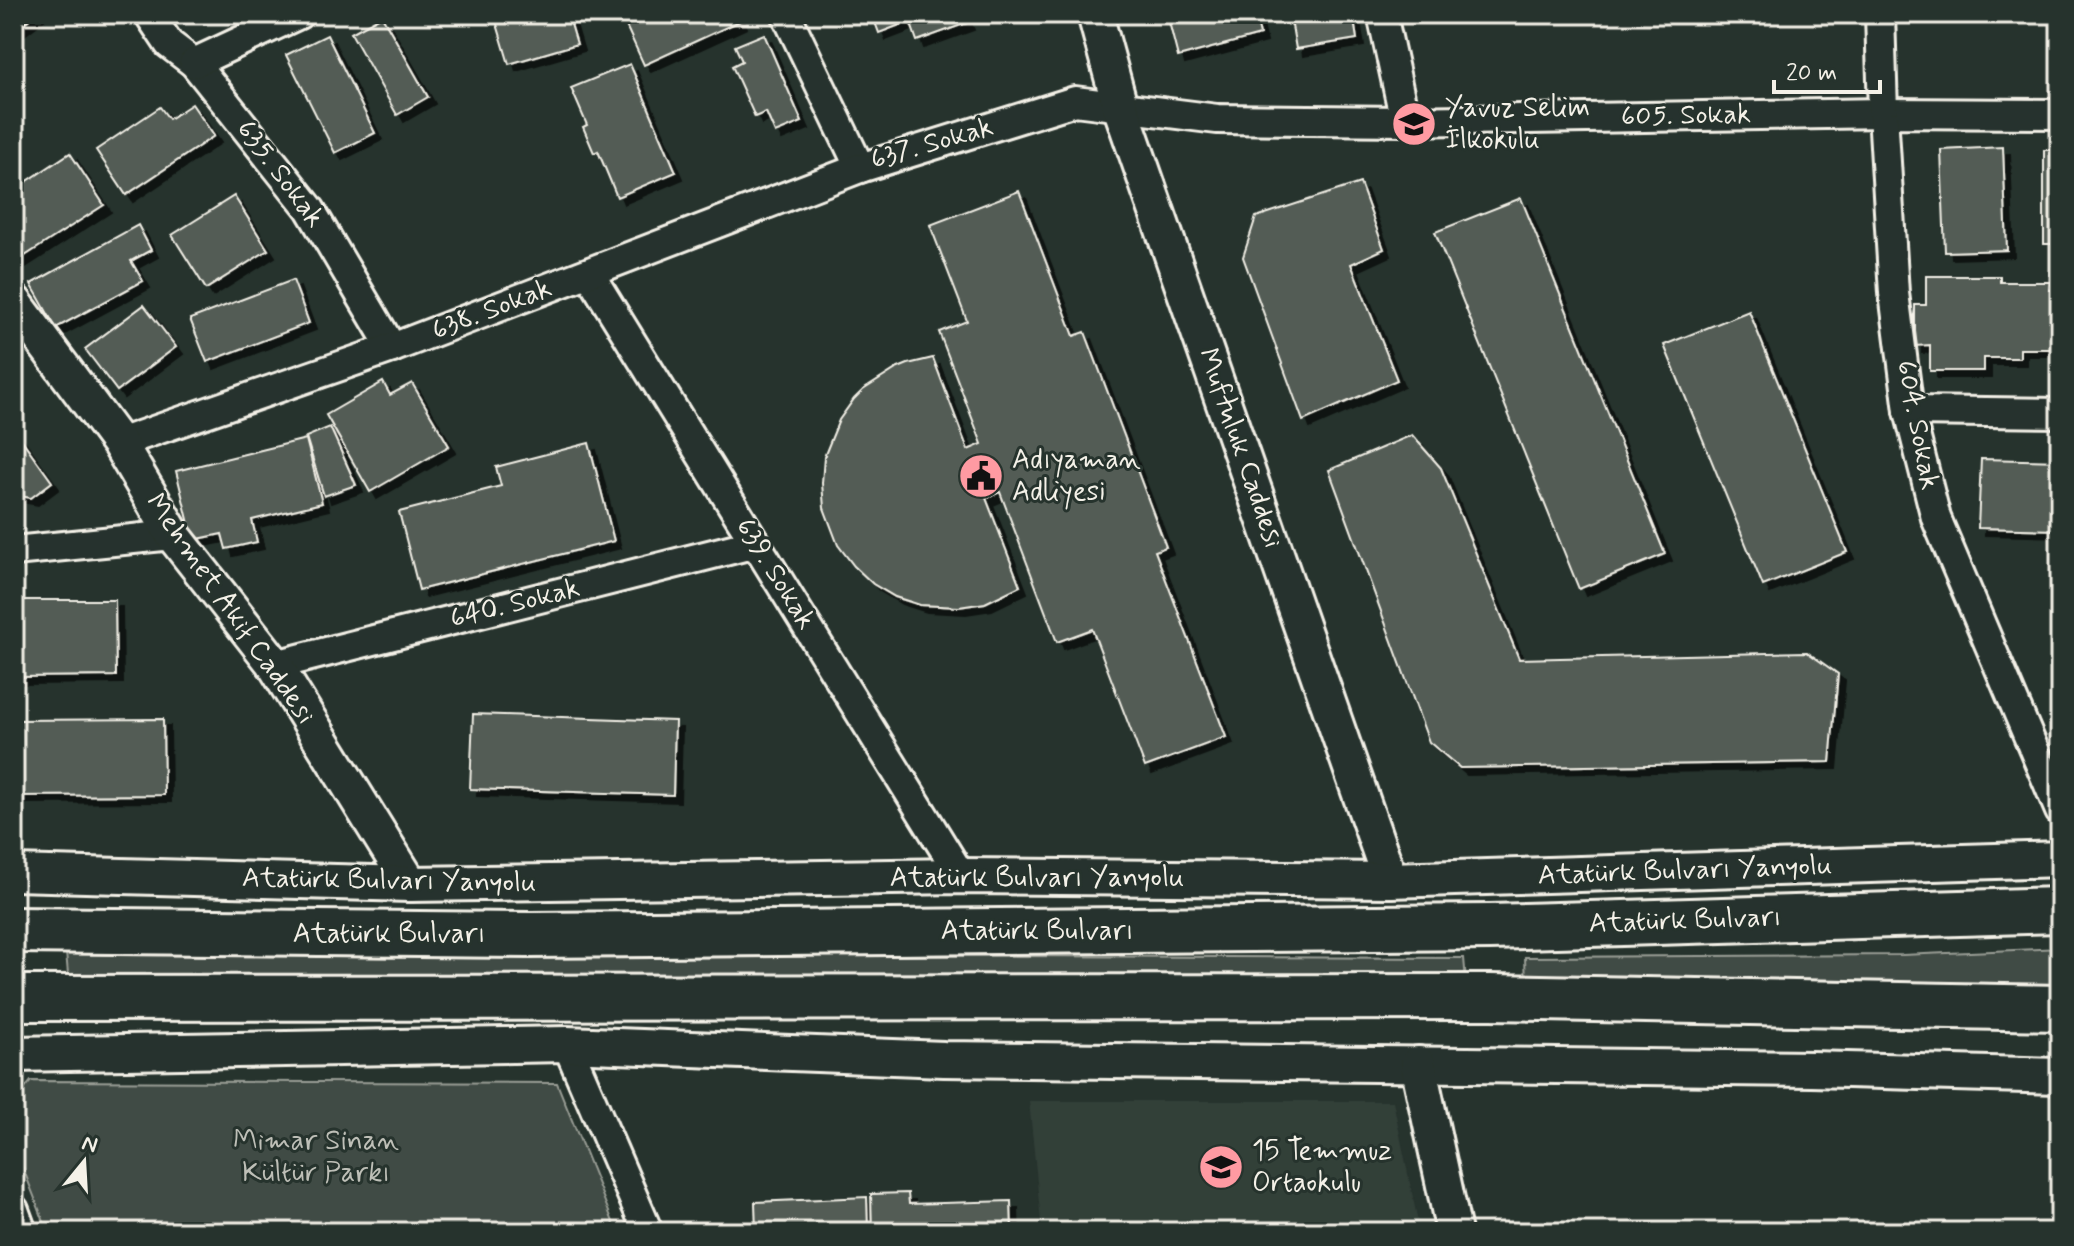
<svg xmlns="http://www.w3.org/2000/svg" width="2074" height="1246" viewBox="0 0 2074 1246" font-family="Mynerve,sans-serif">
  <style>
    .built { fill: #333f39 }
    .green { fill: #414b45; stroke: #9a9e96; stroke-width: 2 }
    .building { fill: #525c55; stroke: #f4f1e8; stroke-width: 2; filter: url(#shadow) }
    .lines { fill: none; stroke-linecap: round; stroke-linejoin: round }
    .minor-casing { stroke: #f4f1e8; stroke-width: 34 }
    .tertiary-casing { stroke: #f4f1e8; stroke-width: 40 }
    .trunk-casing { stroke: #f4f1e8; stroke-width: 50 }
    .minor { stroke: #26332d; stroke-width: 28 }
    .tertiary { stroke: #26332d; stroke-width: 34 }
    .trunk { stroke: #26332d; stroke-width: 44 }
    .labels { text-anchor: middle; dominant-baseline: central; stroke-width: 6; stroke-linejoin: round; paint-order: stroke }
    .poi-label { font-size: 28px; fill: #f4f1e8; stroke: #26332d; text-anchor: start }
    .street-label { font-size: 28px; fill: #f4f1e8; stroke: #26332d }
    .park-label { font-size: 28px; fill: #bebfb7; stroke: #26332d }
  </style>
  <defs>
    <filter id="shadow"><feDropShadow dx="7" dy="7" stdDeviation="0" flood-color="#0009"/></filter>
  </defs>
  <rect width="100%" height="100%" fill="#26332d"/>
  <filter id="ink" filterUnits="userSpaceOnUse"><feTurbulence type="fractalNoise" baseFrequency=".0125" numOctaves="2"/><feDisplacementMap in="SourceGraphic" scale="16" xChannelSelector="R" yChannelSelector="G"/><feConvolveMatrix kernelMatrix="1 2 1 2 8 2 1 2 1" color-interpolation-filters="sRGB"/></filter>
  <g filter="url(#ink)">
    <polygon class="built" points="1029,1101 1393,1101 1420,1232 1042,1232"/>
    <g class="green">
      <polygon points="2060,948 2060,993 1526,984 1525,957 1902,955"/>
      <polygon points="66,952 1464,958 1466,981 68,974"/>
      <polygon points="31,1081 557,1083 617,1232 48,1232 14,1145 14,1102"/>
    </g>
    <g class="building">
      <polygon points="14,14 36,14 15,30"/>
      <polygon points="494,14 568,14 577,44 509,64"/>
      <polygon points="628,14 737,14 740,21 644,65 622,17"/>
      <polygon points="872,14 963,14 967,23 917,41 910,21 879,33"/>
      <polygon points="1167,14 1255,14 1260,35 1178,57"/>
      <polygon points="1290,14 1353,14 1357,39 1296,49"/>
      <polygon points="382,16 428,97 397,115 351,33"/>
      <polygon points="764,34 802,122 775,133 766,112 755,117 732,66 742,61 735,46"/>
      <polygon points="327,35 375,133 335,153 286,55"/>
      <polygon points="630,64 676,172 617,197 598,151 594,153 583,127 587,125 571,88"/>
      <polygon points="192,104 214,136 126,195 96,150 160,107 169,119"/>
      <polygon points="2003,147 2007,250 1945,252 1941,150"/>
      <rect x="2044" y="150" width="16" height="94"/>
      <polygon points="70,153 104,205 14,263 14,190"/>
      <polygon points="1360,183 1384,249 1351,264 1397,380 1303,421 1243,257 1256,217"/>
      <polygon points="1019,191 1074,336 1085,332 1166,547 1155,551 1226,737 1145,767 1092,629 1057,642 1000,492 986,498 1020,586 985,603 959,607 920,605 895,597 873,584 854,566 838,545 824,508 822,483 824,457 839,420 854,399 863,390 896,369 908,364 933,358 968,450 982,444 939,332 967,321 930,225"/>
      <polygon points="234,196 268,250 206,289 172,235"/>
      <polygon points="1521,198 1665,554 1579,589 1435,232"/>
      <polygon points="138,225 151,250 131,261 143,281 56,328 31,284"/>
      <polygon points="1926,276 2000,276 2000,282 2050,282 2049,290 2060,290 2060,349 2020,349 2020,358 1984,358 1984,371 1930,371 1930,345 1915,346 1915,305 1926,305"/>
      <polygon points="293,280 309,323 207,362 190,319"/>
      <polygon points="144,305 176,347 117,391 85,349"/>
      <polygon points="1749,311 1847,552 1763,586 1664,345"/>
      <polygon points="383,382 390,395 412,383 449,446 370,492 326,415"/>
      <polygon points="330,427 356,485 324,496 306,437"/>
      <polygon points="14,429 52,482 31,498 14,495"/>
      <polygon points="1412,435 1441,468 1519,659 1807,652 1838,674 1830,762 1460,768 1429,742 1329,470"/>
      <polygon points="306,439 322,503 252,520 257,542 226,549 222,534 193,540 176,471"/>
      <polygon points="589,443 614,541 419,590 399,512 501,486 496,467"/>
      <polygon points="1981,459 2060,461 2060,530 1978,528"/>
      <polygon points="14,600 115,600 116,676 14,677"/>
      <polygon points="473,714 675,721 673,795 470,789"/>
      <polygon points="163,719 164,795 14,796 14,720"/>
      <polygon points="908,1193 909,1204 1011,1201 1012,1232 872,1232 871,1194"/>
      <polygon points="867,1197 868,1232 756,1232 755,1202"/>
    </g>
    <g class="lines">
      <g class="minor-casing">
        <g id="minor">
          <polyline points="149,14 169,44 194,63 310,209 392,348"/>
          <polyline points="786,14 860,168 1075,101 1217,119 1405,121 1883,113 2060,114"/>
          <polyline points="1382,14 1405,121"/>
          <polyline points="1880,14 1883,113 1894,293 1909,411 1936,518 2060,811"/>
          <polyline points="194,63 299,14"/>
          <polyline points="589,273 961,876"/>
          <polyline points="1909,411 2060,413"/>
          <polyline points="119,443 392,348 860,168"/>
          <polyline points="14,551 173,535"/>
          <polyline points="275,665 756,543"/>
          <polyline points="567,1044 648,1232"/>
          <polyline points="14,1210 22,1232"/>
        </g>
      </g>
      <g class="tertiary-casing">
        <g id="tertiary">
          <polyline points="1095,14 1120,106 1390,880"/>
          <polyline points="14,302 119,443 173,535 275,665 410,884"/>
          <polyline points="14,873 410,884 961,876 1390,880 2060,859"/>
          <polyline points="14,1054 567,1044 944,1059 1812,1069 2060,1076"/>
          <polyline points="1418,1064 1454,1232"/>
        </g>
      </g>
      <g class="trunk-casing">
        <g id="trunk">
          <polyline points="14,930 530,935 1490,927 2060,910"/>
          <polyline points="14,998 1490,997 2060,1008"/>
        </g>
      </g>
      <use href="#minor" class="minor"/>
      <use href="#tertiary" class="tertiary"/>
      <use href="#trunk" class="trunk"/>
    </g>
  </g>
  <defs>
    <g id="school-disc" transform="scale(2.3)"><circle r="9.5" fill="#ff9aa2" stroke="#26332d"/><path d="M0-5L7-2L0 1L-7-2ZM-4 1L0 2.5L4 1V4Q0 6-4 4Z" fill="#111"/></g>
    <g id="civic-disc" transform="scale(2.3)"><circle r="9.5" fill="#ff9aa2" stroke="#26332d"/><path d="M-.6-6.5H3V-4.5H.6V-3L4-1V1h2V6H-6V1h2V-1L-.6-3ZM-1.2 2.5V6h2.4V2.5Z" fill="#111"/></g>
  </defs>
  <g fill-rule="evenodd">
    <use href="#school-disc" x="1414" y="124"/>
    <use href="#civic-disc" x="981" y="476"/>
    <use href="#school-disc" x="1221" y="1167"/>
  </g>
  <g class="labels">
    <g class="poi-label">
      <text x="1445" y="108">Yavuz Selim<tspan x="1445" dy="32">İlkokulu</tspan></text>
      <text x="1012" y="460">Adıyaman<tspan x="1012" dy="32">Adliyesi</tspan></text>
      <text x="1252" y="1151">15 Temmuz<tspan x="1252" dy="32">Ortaokulu</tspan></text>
    </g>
    <g class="street-label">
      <text transform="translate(1686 116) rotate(-1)">605. Sokak</text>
      <text transform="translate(932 144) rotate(-16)">637. Sokak</text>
      <text transform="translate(280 174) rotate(53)">635. Sokak</text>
      <text transform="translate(492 310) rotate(-21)">638. Sokak</text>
      <text transform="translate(1917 425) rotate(79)">604. Sokak</text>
      <text transform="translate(1240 448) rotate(71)">Muftuluk Caddesi</text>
      <text transform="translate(775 574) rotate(58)">639. Sokak</text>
      <text transform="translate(515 604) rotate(-14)">640. Sokak</text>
      <text transform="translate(230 609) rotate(55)">Mehmet Akif Caddesi</text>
      <text transform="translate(1685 871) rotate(-2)">Atatürk Bulvarı Yanyolu</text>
      <text x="1037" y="878">Atatürk Bulvarı Yanyolu</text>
      <text transform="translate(389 881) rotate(1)">Atatürk Bulvarı Yanyolu</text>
      <text transform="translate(1685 921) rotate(-2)">Atatürk Bulvarı</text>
      <text x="1037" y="931">Atatürk Bulvarı</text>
      <text x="389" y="934">Atatürk Bulvarı</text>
    </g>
    <g class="park-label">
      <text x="316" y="1141">Mimar Sinan<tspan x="316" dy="32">Kültür Parkı</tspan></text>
    </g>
  </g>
  <rect width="2074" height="1246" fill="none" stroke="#26332d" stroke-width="48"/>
  <rect x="24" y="24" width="2026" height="1198" fill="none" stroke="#f4f1e8" stroke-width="3" filter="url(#ink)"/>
  <g transform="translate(84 1162) rotate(18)" stroke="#26332d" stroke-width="6" paint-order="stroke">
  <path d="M0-6L14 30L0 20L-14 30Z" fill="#f4f1e8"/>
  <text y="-12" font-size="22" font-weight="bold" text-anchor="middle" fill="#f4f1e8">N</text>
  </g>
  <path d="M1774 80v12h106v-12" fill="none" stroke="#f4f1e8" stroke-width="4"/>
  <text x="1786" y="80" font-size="24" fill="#f4f1e8" stroke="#26332d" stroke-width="6" paint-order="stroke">20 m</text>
</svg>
